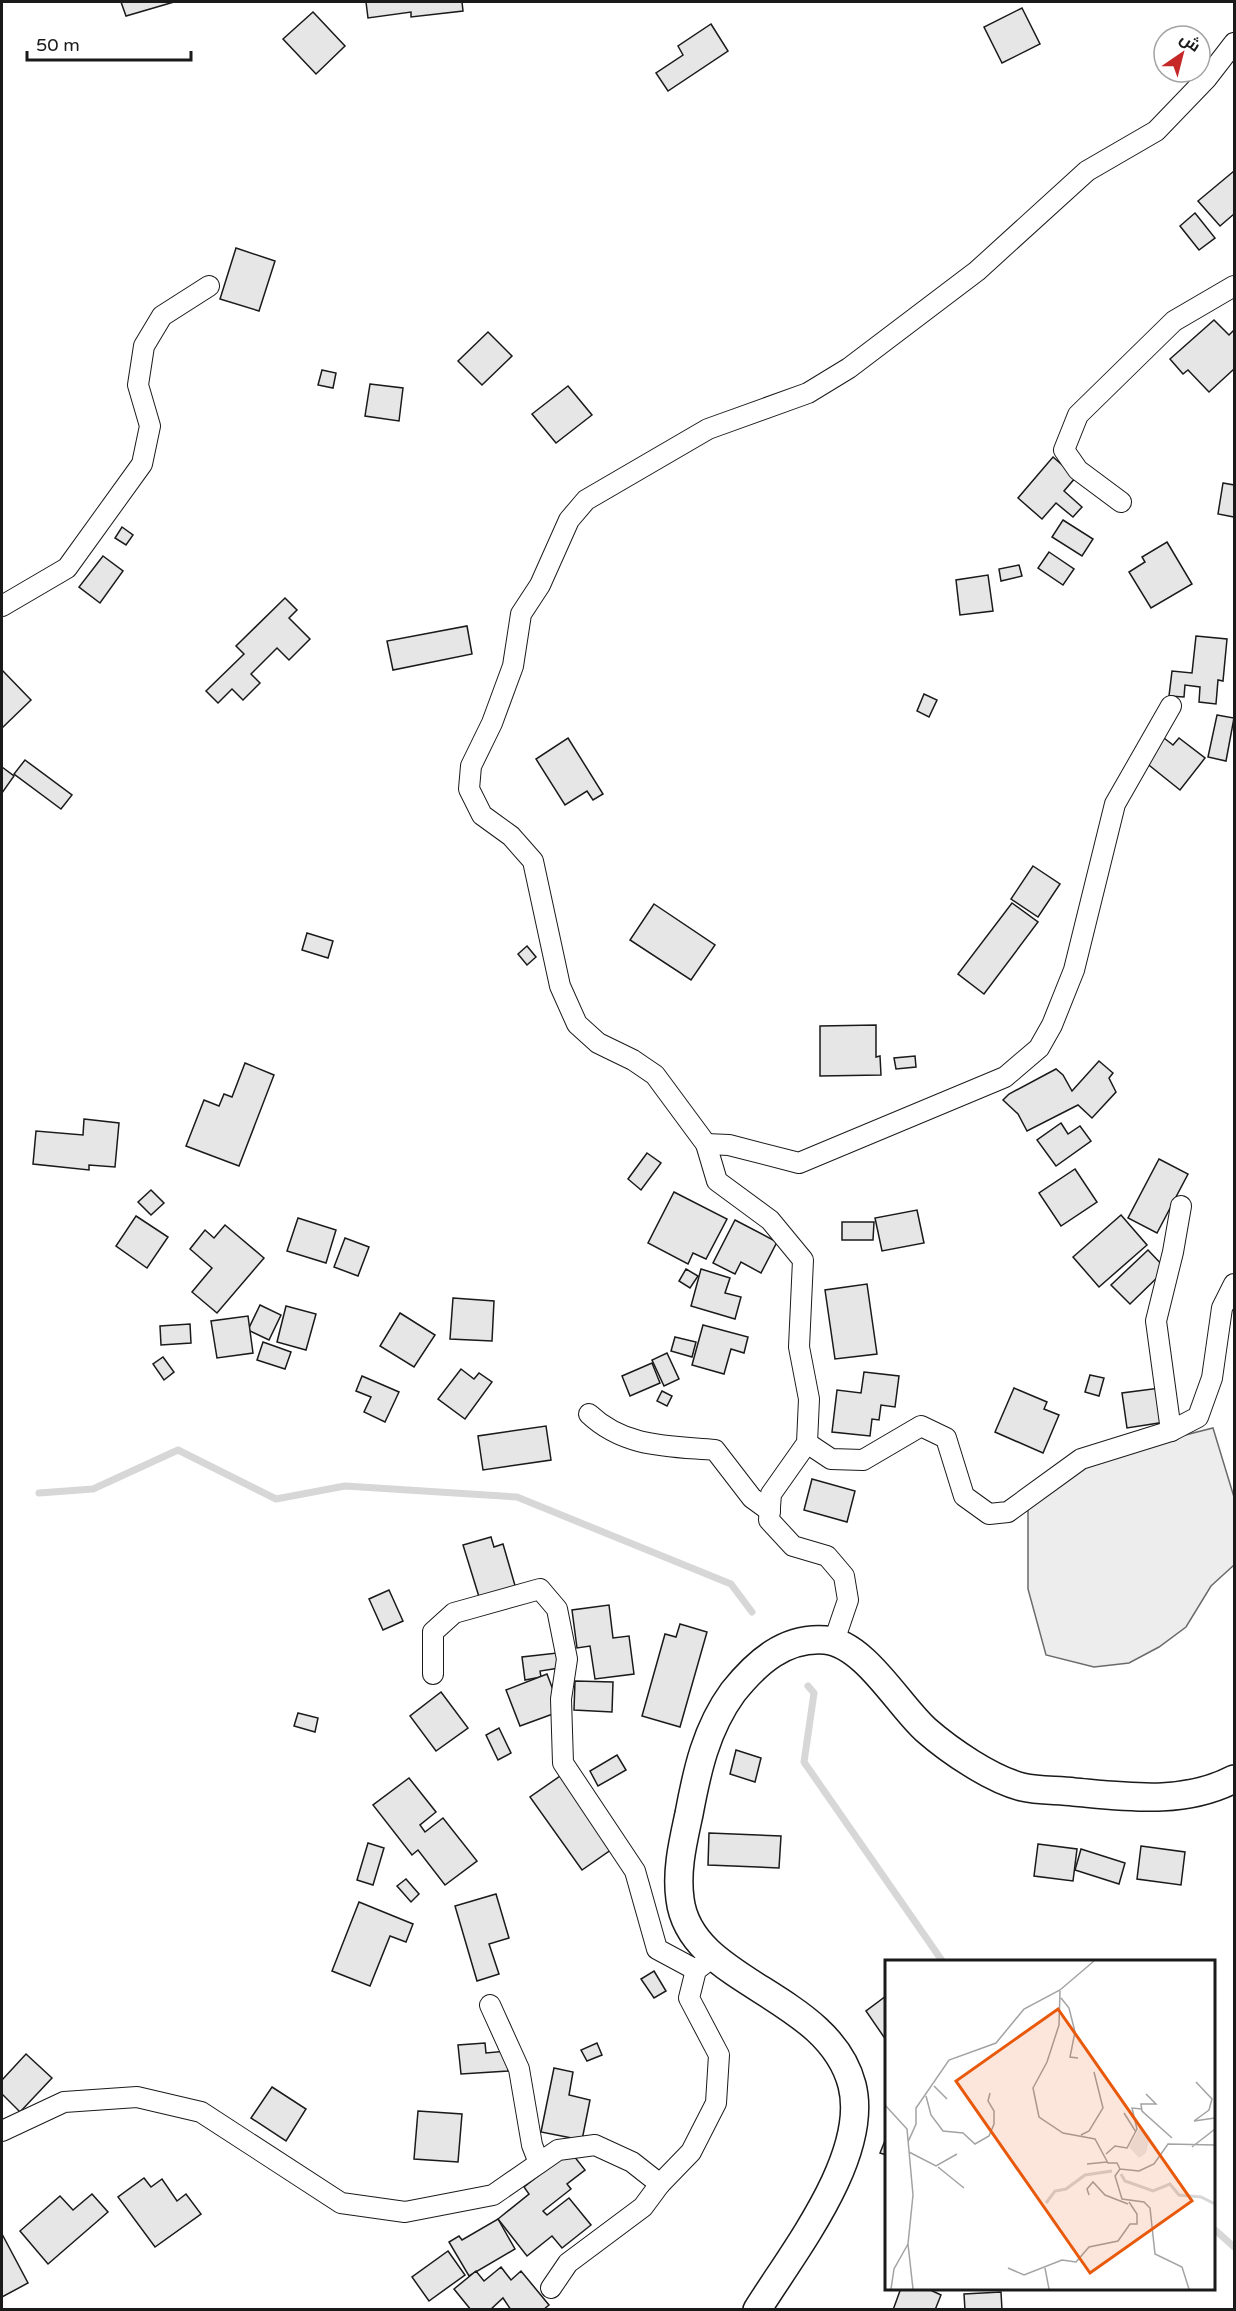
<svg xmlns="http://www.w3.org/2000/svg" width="1236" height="2311" viewBox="0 0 1236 2311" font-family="'Varela Round',Cairo,sans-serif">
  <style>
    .built { fill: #ededed; stroke: #6a6a6a; stroke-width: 1.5 }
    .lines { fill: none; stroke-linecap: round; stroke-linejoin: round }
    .stream { stroke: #d7d7d7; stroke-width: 7 }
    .building { fill: #e6e6e6; stroke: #1a1a1a; stroke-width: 1.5 }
    .street-casing { stroke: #1a1a1a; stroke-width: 22 }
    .secondary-casing { stroke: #1a1a1a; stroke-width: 30 }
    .street { stroke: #fff; stroke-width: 20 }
    .secondary { stroke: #fff; stroke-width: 27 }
    .inset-river { fill: none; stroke: #d7d7d7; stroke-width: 3 }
    .inset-road { fill: none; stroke: #a3a3a3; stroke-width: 1.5 }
    .view { fill: #e8590c; fill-opacity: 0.15; stroke: #e8590c; stroke-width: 3 }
    .inset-edge { fill: none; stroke: #1a1a1a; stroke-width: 3 }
  </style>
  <rect width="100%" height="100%" fill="#fff"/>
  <polygon class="built" points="1213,1428 1234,1497 1234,1565 1211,1586 1186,1627 1159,1647 1129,1663 1094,1667 1046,1655 1028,1589 1028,1508 1102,1456"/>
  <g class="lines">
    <g class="stream">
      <polyline points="39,1493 93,1489 178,1450 276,1499 345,1486 517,1497 731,1584 752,1612"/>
      <polyline points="808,1686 814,1693 804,1762 943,1962"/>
      <polyline points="1214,2229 1234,2247"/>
    </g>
  </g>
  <g class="building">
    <polygon points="121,2 174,2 126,16"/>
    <polygon points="366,2 462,2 463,11 411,17 411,12 368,18"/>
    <polygon points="1022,8 1040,44 1002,63 984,27"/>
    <polygon points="313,12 345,46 316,74 283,39"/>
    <polygon points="711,24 728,51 668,91 656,73 683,55 678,46"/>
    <polygon points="1234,171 1234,214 1220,226 1198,201"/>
    <polygon points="1195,213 1215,238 1199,250 1180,226"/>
    <polygon points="236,248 275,261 259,311 220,299"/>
    <polygon points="1214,320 1229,335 1234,330 1234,369 1209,392 1188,370 1183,374 1170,359"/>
    <polygon points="488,332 512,356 482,385 458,361"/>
    <polygon points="322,370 336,373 333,388 318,385"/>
    <polygon points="370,384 403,388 399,421 365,416"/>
    <polygon points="568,386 592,415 556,443 532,414"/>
    <polygon points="1053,457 1076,477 1064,491 1082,507 1073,517 1056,503 1042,519 1018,498"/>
    <polygon points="1223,483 1234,485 1234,517 1218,514"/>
    <polygon points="1063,520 1093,539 1082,556 1052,537"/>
    <polygon points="122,527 133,535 126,545 115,538"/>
    <polygon points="1167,542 1192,584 1151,608 1129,572 1145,562 1142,557"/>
    <polygon points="1049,552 1074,569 1063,585 1038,568"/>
    <polygon points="103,556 123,571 100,603 79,587"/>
    <polygon points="1019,565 1022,576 1001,581 999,569"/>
    <polygon points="988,575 993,611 960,615 956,580"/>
    <polygon points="285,598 297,610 289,618 310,639 289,660 277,648 251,674 260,683 243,700 232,689 218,703 206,691 244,654 236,646"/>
    <polygon points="467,626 472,654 393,670 387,641"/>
    <polygon points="1196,636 1227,639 1223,681 1218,680 1216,704 1199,702 1200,687 1185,685 1184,697 1169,696 1172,671 1192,673"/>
    <polygon points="2,670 31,700 2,728"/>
    <polygon points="924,694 937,700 929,717 917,711"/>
    <polygon points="1217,715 1234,718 1226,761 1208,757"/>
    <polygon points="568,738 603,794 593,800 587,791 565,805 536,759"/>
    <polygon points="1164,738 1173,745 1179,738 1205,758 1180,790 1145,762"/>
    <polygon points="25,760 72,795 61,809 14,774"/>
    <polygon points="2,767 14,776 2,793"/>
    <polygon points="1033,866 1060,884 1038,917 1011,899"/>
    <polygon points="1012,903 1038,922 984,994 958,974"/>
    <polygon points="654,904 715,945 691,980 630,940"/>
    <polygon points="307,933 333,941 328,958 302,950"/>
    <polygon points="527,946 536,957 527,965 518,954"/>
    <polygon points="876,1025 876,1057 880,1056 881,1075 820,1076 820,1026"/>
    <polygon points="915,1056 916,1067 896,1069 894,1058"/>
    <polygon points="1099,1061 1113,1073 1109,1078 1116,1092 1092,1118 1078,1105 1027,1131 1018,1114 1003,1100 1009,1094 1056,1069 1063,1075 1072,1091"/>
    <polygon points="245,1063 274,1075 239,1166 186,1146 204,1100 219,1106 224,1094 232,1097"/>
    <polygon points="84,1119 119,1123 115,1167 89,1165 89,1170 33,1164 36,1131 83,1135"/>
    <polygon points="1061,1123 1068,1134 1080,1126 1091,1141 1056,1166 1037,1140"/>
    <polygon points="647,1153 661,1163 641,1190 628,1179"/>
    <polygon points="1159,1159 1188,1174 1157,1233 1128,1218"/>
    <polygon points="1075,1169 1097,1202 1061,1226 1039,1193"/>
    <polygon points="151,1190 164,1203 151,1215 138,1202"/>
    <polygon points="674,1192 727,1219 706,1259 693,1253 688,1264 648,1243"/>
    <polygon points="917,1210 924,1243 882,1251 875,1218"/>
    <polygon points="1121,1215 1147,1245 1099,1287 1073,1257"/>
    <polygon points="136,1216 168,1237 147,1268 116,1246"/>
    <polygon points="298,1218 336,1230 326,1263 287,1251"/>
    <polygon points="735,1220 777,1242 761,1273 741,1262 735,1274 713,1263"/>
    <polygon points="842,1222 874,1222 873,1240 842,1240"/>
    <polygon points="225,1225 264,1258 217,1313 192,1292 212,1268 190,1249 205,1230 214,1238"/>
    <polygon points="345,1238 369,1247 358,1276 334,1267"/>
    <polygon points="1148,1250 1166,1269 1130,1304 1111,1285"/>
    <polygon points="686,1269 698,1276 690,1288 679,1281"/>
    <polygon points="701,1269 730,1278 725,1293 741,1297 735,1319 691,1306"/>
    <polygon points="867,1284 877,1354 835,1359 825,1290"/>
    <polygon points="453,1298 494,1301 492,1341 450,1339"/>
    <polygon points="260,1305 281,1315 269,1340 248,1330"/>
    <polygon points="286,1306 316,1314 306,1350 277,1342"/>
    <polygon points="400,1313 435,1335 414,1367 380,1346"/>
    <polygon points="248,1316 253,1353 217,1358 211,1321"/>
    <polygon points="190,1324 191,1343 161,1345 160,1326"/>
    <polygon points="703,1325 748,1337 744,1353 731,1349 724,1374 692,1365"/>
    <polygon points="675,1337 696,1342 692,1357 671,1351"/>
    <polygon points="263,1342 291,1352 285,1369 257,1360"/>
    <polygon points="667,1353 679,1379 664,1386 652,1360"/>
    <polygon points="163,1357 174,1372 164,1380 153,1364"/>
    <polygon points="652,1363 660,1383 630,1396 622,1376"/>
    <polygon points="461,1369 474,1379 479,1373 492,1382 465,1419 438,1399"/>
    <polygon points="864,1372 899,1376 895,1407 881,1405 879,1420 872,1419 870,1436 832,1432 837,1390 861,1393"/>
    <polygon points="1090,1375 1104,1378 1099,1396 1085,1392"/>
    <polygon points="362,1376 399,1392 385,1422 364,1412 371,1397 356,1391"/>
    <polygon points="1014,1388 1047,1402 1044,1409 1059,1415 1043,1453 995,1432"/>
    <polygon points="1160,1388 1165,1422 1127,1428 1122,1393"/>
    <polygon points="662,1391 672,1396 667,1406 657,1401"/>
    <polygon points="546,1426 551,1460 483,1470 478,1436"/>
    <polygon points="812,1479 855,1491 847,1522 804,1510"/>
    <polygon points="491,1537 494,1547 503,1544 516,1589 480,1600 463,1545"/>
    <polygon points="389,1590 403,1621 383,1630 369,1599"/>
    <polygon points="609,1605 613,1638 629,1636 634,1674 595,1679 590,1646 577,1648 572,1610"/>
    <polygon points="680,1624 707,1632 680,1727 642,1716 665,1634 676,1637"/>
    <polygon points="557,1653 559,1668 540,1671 541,1677 525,1680 522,1657"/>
    <polygon points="547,1674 561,1711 520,1726 506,1690"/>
    <polygon points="575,1681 613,1682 612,1712 574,1710"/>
    <polygon points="441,1692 468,1728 436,1751 410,1716"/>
    <polygon points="298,1713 318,1718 315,1732 294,1726"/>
    <polygon points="499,1728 511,1753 498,1760 486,1735"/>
    <polygon points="736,1750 761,1758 755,1782 730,1774"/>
    <polygon points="617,1755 626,1770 598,1786 590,1771"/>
    <polygon points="563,1774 615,1847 582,1870 530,1797"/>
    <polygon points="409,1778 436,1812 420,1825 425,1832 443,1818 477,1861 445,1885 418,1850 412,1855 373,1805"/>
    <polygon points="709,1833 781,1836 779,1868 708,1865"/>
    <polygon points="368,1843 384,1848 373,1885 357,1880"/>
    <polygon points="1038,1844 1077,1849 1073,1881 1034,1876"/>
    <polygon points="1141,1846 1185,1852 1181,1885 1137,1879"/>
    <polygon points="1081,1849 1125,1863 1119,1884 1075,1870"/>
    <polygon points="406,1879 419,1894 411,1902 397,1886"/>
    <polygon points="496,1894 509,1938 489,1944 499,1974 477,1981 455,1906"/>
    <polygon points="359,1902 413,1924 406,1942 390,1936 370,1986 332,1971"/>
    <polygon points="654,1971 666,1991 654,1998 641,1979"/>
    <polygon points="886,1996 886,2040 866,2011"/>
    <polygon points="485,2043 486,2053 507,2051 508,2071 461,2074 458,2045"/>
    <polygon points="597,2043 602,2055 587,2061 581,2050"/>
    <polygon points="26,2054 52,2078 20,2112 2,2094 2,2080"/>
    <polygon points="554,2068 573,2072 569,2095 590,2100 582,2140 541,2132"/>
    <polygon points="272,2087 306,2109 286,2141 251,2118"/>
    <polygon points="418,2111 462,2114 458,2162 414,2159"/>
    <polygon points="886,2138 886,2155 880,2153"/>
    <polygon points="570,2151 585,2170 567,2184 571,2189 543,2211 547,2215 569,2198 591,2225 562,2248 552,2236 527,2256 498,2219 529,2194 524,2187"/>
    <polygon points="144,2178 151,2187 162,2179 177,2201 186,2194 201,2214 155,2247 118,2197"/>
    <polygon points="92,2194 108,2212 48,2264 20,2231 60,2196 73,2210"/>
    <polygon points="498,2219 515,2249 469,2276 449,2242 459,2236 462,2240"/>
    <polygon points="2,2234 28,2283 2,2297"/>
    <polygon points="448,2251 465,2275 429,2301 412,2277"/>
    <polygon points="501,2267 511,2280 521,2271 549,2305 543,2310 511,2310 503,2298 490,2310 471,2310 454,2289 476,2271 484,2281"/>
    <polygon points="901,2288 926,2288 941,2295 935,2310 893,2310"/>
    <polygon points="1001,2292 1002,2310 965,2310 964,2294"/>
  </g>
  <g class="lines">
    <g class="street-casing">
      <g id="street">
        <polyline points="1121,502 1078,470 1064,450 1078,415 1174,321 1234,286"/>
        <polyline points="2,606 67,568 142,464 150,426 138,385 144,346 162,316 209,286"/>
        <polyline points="706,1144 729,1145 799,1163 1005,1077 1039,1048 1052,1025 1074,970 1115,804 1171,706"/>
        <path d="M589,1414c36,34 80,32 126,36l37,48 18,13"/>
        <polyline points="1171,1431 1156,1321 1173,1252 1181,1206"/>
        <polyline points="807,1443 831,1459 863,1460 921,1426 946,1438 964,1496 989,1514 1008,1512 1081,1459 1171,1431 1198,1417 1212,1378 1222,1308 1234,1284"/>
        <polyline points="834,1641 848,1600 844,1576 827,1556 793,1546 769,1520 771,1494 807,1443 809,1399 799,1347 803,1260 770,1220 717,1181 706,1144 655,1075 633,1060 598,1043 577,1024 560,986 533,861 511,836 482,815 469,789 471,766 492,723 513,666 521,614 540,585 569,520 586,500 708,429 808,393 849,368 977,271 1087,171 1156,131 1207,78 1234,43"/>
        <polyline points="433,1674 433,1632 454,1613 540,1589 557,1609 567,1659 561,1699 563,1763 635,1871 657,1949 696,1970"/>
        <polyline points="490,2005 519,2069 532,2145 539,2163"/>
        <polyline points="2,2131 64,2102 137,2097 201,2112 341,2203 405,2212 493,2195 558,2150 595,2145 632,2162 660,2184 691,2152 716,2103 719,2055 689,1998 696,1970 713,1957"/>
        <polyline points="551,2288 568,2263 643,2207 660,2184"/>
      </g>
    </g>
    <g class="secondary-casing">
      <path id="secondary" d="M757,2310c36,-58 113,-154 95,-225 -24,-92 -162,-101 -172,-186 -4,-29 3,-57 9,-85 8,-43 17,-85 44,-122 24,-30 52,-55 92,-52 40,4 73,65 101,90 24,21 65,49 96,57 16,4 35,3 52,5 55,5 110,13 160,-13"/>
    </g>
    <use href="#street" class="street"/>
    <use href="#secondary" class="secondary"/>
  </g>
  <g transform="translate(885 1960)">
    <rect width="330" height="330" fill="#fff"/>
    <path d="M254,169l11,7 -4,17 -7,5 -10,-11z" fill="#ededed"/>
    <path class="inset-river" d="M236,214l4,7 28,10 17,-7 9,11 22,2 14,7M161,243l9,-12 11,-2 19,-14 27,-4"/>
    <path class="inset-road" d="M175,31l-1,34 -12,37 -14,26 6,29 24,16 32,6 13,24h9l3,6M176,38l8,10 6,24 -5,25 8,1M311,122l16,17 -3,11 -15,11 21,-3M49,126l13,13M261,134l10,10h-15l1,7 30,27M41,136l5,19 12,16 20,2 12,11 14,-8 5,-12v-13l-6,-10 2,-8M0,145l22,24 6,66 -5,49 5,45M239,153l12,19M196,175l8,-4 14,-23 -9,-36M23,182l8,-18v-16l33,-48 47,-17 28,-34 36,-19 34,-29M307,187l23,-18M24,192l27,14 21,-12M221,194l9,-8 12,2 10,-19 -5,-21 10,1M202,204l20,-2M53,207l26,21M204,235l-2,-6 6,-7 12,13 23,9M123,308l16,7 38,-15 14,2 13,-15 29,-6 12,-17h7v-10l-8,-12M160,308l4,21M6,329l3,-20 14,-25M304,329l-7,-22 -27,-13 -5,-46 -6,-6 -22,-3 -7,-23 5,-7 19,2 15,-7 14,-20 47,1"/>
    <path class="view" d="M173,49l134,192 -102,72 -134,-192z"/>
    <rect width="330" height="330" class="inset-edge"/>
  </g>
  <rect width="1236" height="2311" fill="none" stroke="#1a1a1a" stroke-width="6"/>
  <g transform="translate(1182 54) rotate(35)"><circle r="28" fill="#ffffff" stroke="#a3a3a3" stroke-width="1.5"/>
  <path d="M0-4.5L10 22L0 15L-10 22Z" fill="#c62828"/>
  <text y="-9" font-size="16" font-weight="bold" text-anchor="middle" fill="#1a1a1a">ش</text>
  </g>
  <path d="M27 51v9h164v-9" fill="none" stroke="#1a1a1a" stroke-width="3"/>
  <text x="36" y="51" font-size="18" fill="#1a1a1a" stroke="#ffffff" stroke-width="4.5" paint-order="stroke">50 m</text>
</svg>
